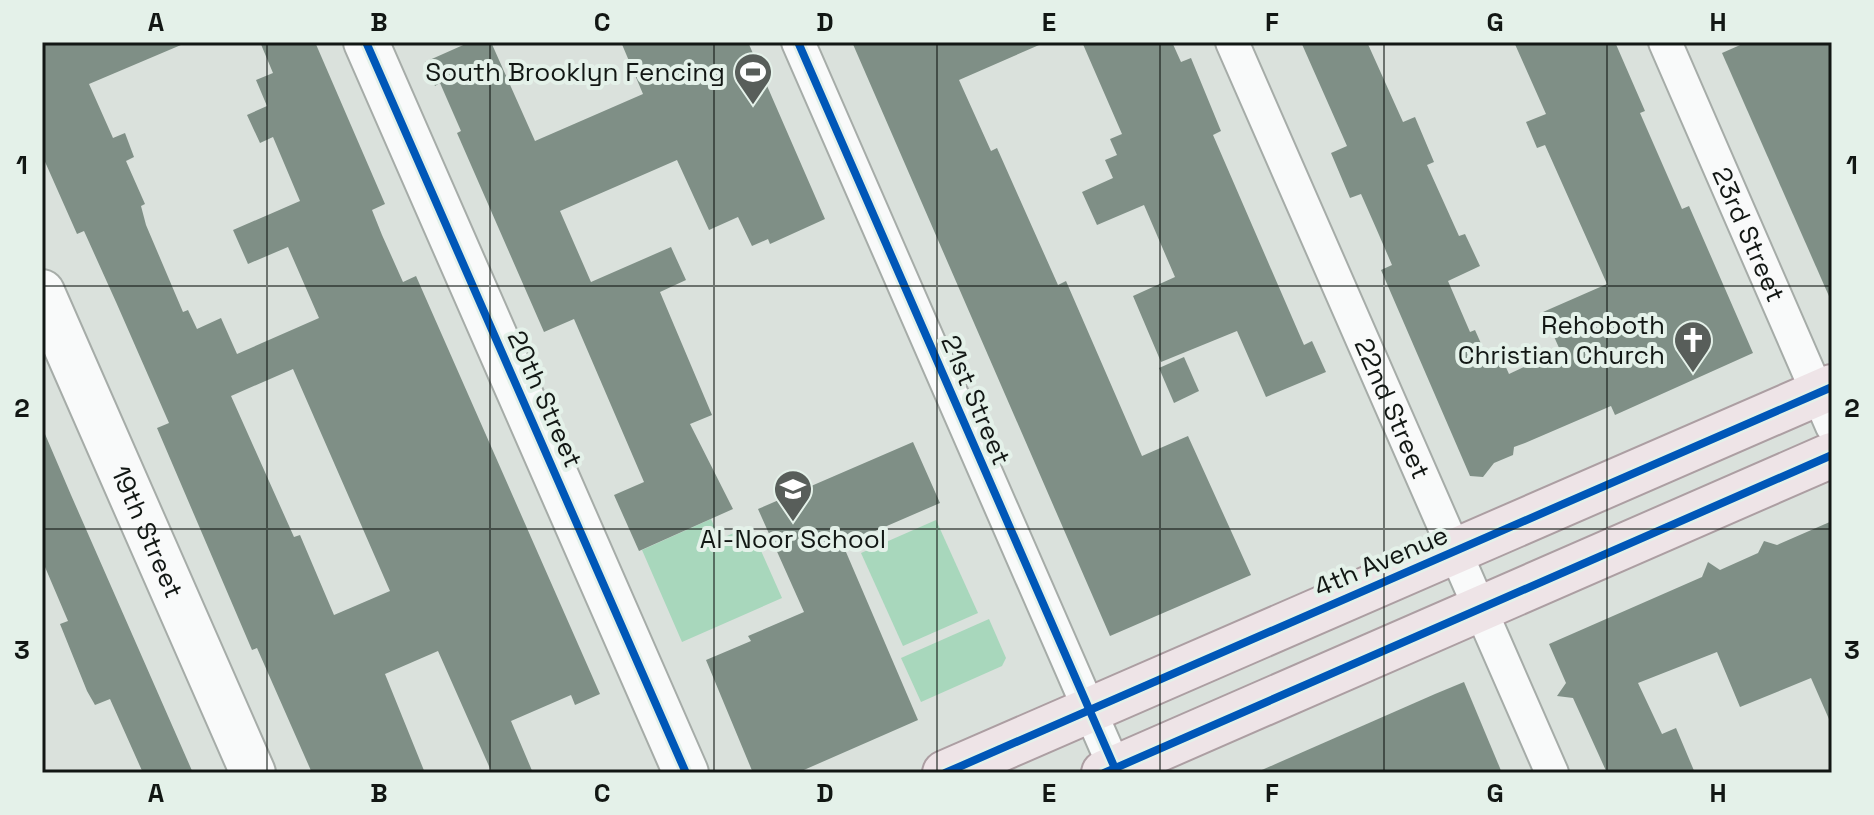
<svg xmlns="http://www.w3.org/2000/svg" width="1874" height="815" viewBox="0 0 1874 815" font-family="'Space Grotesk',sans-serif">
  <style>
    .green { fill: #a8d7bc }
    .building { fill: #7f8f86; fill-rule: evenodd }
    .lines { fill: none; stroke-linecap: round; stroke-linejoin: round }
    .street-casing { stroke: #a6aca8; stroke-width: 36 }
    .secondary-casing { stroke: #a6aca8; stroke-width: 48 }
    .primary-casing { stroke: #ac9ea2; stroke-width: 48 }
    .street { stroke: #f9fafa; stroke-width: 32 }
    .secondary { stroke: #f9fafa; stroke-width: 44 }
    .primary { stroke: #eee4e7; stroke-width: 44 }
    .cycleway-casing { stroke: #e4f1e9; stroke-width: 13 }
    .cycleway { stroke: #0057b8; stroke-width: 8 }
    .grid { fill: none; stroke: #121714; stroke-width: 2; stroke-opacity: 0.55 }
    .labels { text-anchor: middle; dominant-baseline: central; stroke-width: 8; stroke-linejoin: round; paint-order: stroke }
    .poi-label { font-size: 26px; fill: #121714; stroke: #e4f1e9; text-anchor: end }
    .street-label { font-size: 26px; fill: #121714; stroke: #e4f1e9 }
    .neatline { fill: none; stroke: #121714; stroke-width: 3 }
    .grid-label { font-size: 26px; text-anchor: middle; font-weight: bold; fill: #121714 }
  </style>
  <rect width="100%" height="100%" fill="#dae1dc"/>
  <g class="green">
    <polygon points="711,519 720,539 750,526 782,598 682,642 642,550"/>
    <polygon points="936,520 978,613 903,646 861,553"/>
    <polygon points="989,619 1006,658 1002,666 921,702 901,658"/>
  </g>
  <g class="building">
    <path d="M42,42h146l-99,42 24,54 12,-5 9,24 -8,4 19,43 -4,2 5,19 37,87 5,-2 9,19 24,-11 16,36 82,-36 -31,-71 -40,17 -15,-34 67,-29 -27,-64 -13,6 -13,-28 20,-9 -11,-26 17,-7 -13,-31h55l70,162 -13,6 10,25 21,47 13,-6 184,418 -25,11 -4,-10 -60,26 22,52h-41l-54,-122 -53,23 40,99h-113l-55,-125 -5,2 -95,-222 12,-5 -53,-121 -32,-71 -7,3 -35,-79zM293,369l97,222 -56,24 -34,-80 -6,2 -63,-141z"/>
    <polygon points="470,42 491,42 535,141 643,94 621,42 748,42 825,219 770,244 768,239 752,246 738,217 709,230 677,160 560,211 591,282 671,247 686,280 660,292 712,415 690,424 733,509 639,551 614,495 644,482 574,319 544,332 457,133 461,131 440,83 435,86 425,62"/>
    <polygon points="852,42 1046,42 959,80 991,151 997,148 1058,285 1066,281 1142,456 1188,436 1251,575 1110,636"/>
    <polygon points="1082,42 1172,42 1181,62 1191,58 1221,131 1213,135 1304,345 1312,341 1326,372 1266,397 1237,331 1161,362 1133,296 1175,277 1144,205 1097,225 1082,192 1113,178 1105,160 1117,155 1110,139 1122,134"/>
    <polygon points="1301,42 1367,42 1403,122 1415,117 1434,162 1427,165 1459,236 1465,234 1480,266 1448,281 1470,332 1475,330 1487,357 1499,352 1509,374 1560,350 1543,312 1607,284 1545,145 1537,148 1526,122 1546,114 1514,42 1615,42 1645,111 1640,113 1682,209 1689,206 1753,353 1615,415 1611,406 1525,443 1514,447 1513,455 1494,463 1483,477 1470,476 1381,270 1392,265 1376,228 1361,194 1350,198 1331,153 1347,146"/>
    <polygon points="1747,42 1832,42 1832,303 1722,53"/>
    <polygon points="1184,357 1199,391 1174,403 1159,368"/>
    <polygon points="42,427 71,495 193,773 143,773 110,699 95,705 87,691 60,624 68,621 42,560"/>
    <polygon points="913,442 940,503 843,545 918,720 797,773 753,773 706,660 751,641 748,636 804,612 758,509"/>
    <polygon points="1832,521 1832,726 1811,678 1740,707 1717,652 1638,683 1662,734 1676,728 1695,773 1607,773 1573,698 1557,696 1566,683 1549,644 1702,577 1708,562 1720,570 1758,553 1764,541 1777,545"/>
    <polygon points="1464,682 1502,773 1255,773 1435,694"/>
  </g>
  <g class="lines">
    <g class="street-casing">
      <g id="street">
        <polyline points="798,42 1117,773"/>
        <path id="s1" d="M1232,42l320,731"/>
        <path id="s2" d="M1665,42l167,384"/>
      </g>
    </g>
    <g class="secondary-casing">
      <g id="secondary">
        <polyline points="366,42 686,773"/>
        <path id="s3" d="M42,292l211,481"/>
      </g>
    </g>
    <g class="primary-casing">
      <g id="primary">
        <polyline points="945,773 1832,387"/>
        <polyline points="1104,773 1832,455"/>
      </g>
    </g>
    <use href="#street" class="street"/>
    <use href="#secondary" class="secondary"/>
    <use href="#primary" class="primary"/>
    <g class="cycleway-casing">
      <g id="cycleway">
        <polyline points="366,42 686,773"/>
        <polyline points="798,42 1117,773"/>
        <polyline points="945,773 1832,387"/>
        <polyline points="1104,773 1832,455"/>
      </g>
    </g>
    <use href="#cycleway" class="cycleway"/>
  </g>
  <path class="grid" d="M267,42v731M490,42v731M714,42v731M937,42v731M1160,42v731M1384,42v731M1607,42v731M42,286h1790M42,529h1790"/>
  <defs>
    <g id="stadium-pin" transform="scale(2)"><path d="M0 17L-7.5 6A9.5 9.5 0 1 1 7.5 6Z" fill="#585e5a" stroke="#e4f1e9"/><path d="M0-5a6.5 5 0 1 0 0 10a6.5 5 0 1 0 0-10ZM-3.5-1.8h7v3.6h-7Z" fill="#fff"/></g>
    <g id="church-pin" transform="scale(2)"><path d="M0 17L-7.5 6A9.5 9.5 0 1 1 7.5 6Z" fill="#585e5a" stroke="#e4f1e9"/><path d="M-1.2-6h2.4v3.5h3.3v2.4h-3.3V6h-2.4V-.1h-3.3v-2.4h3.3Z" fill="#fff"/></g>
    <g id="school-pin" transform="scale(2)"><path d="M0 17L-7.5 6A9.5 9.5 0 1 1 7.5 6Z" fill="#585e5a" stroke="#e4f1e9"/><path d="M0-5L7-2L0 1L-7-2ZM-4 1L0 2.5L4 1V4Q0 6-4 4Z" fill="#fff"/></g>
  </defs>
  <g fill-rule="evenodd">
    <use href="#stadium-pin" x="753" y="72"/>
    <use href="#church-pin" x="1693" y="340"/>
    <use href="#school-pin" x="793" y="489"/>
  </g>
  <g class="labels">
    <g class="poi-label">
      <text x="725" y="72">South Brooklyn Fencing</text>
      <text x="1665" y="325">Rehoboth<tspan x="1665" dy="30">Christian Church</tspan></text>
      <text x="793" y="539" text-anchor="middle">Al-Noor School</text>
    </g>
    <g class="street-label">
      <text stroke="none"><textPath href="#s2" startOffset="210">23rd Street</textPath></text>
      <text transform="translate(545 399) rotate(66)">20th Street</text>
      <text transform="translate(976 400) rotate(67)">21st Street</text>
      <text stroke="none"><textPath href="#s1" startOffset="400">22nd Street</textPath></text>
      <text stroke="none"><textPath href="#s3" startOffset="262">19th Street</textPath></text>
      <text transform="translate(1381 561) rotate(-23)">4th Avenue</text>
    </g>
  </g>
  <rect width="1874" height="815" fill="none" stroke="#e4f1e9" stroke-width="88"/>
  <rect x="44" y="44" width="1786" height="727" class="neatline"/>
  <g class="grid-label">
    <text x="156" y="31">A</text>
    <text x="379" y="31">B</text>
    <text x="602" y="31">C</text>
    <text x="825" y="31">D</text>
    <text x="1049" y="31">E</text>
    <text x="1272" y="31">F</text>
    <text x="1495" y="31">G</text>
    <text x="1718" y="31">H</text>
    <text x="22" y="174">1</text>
    <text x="1852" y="174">1</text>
    <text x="22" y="417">2</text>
    <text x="1852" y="417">2</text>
    <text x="22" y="659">3</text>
    <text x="1852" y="659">3</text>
    <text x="156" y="802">A</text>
    <text x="379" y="802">B</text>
    <text x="602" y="802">C</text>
    <text x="825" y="802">D</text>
    <text x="1049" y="802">E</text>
    <text x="1272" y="802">F</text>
    <text x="1495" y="802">G</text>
    <text x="1718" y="802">H</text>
  </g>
</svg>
